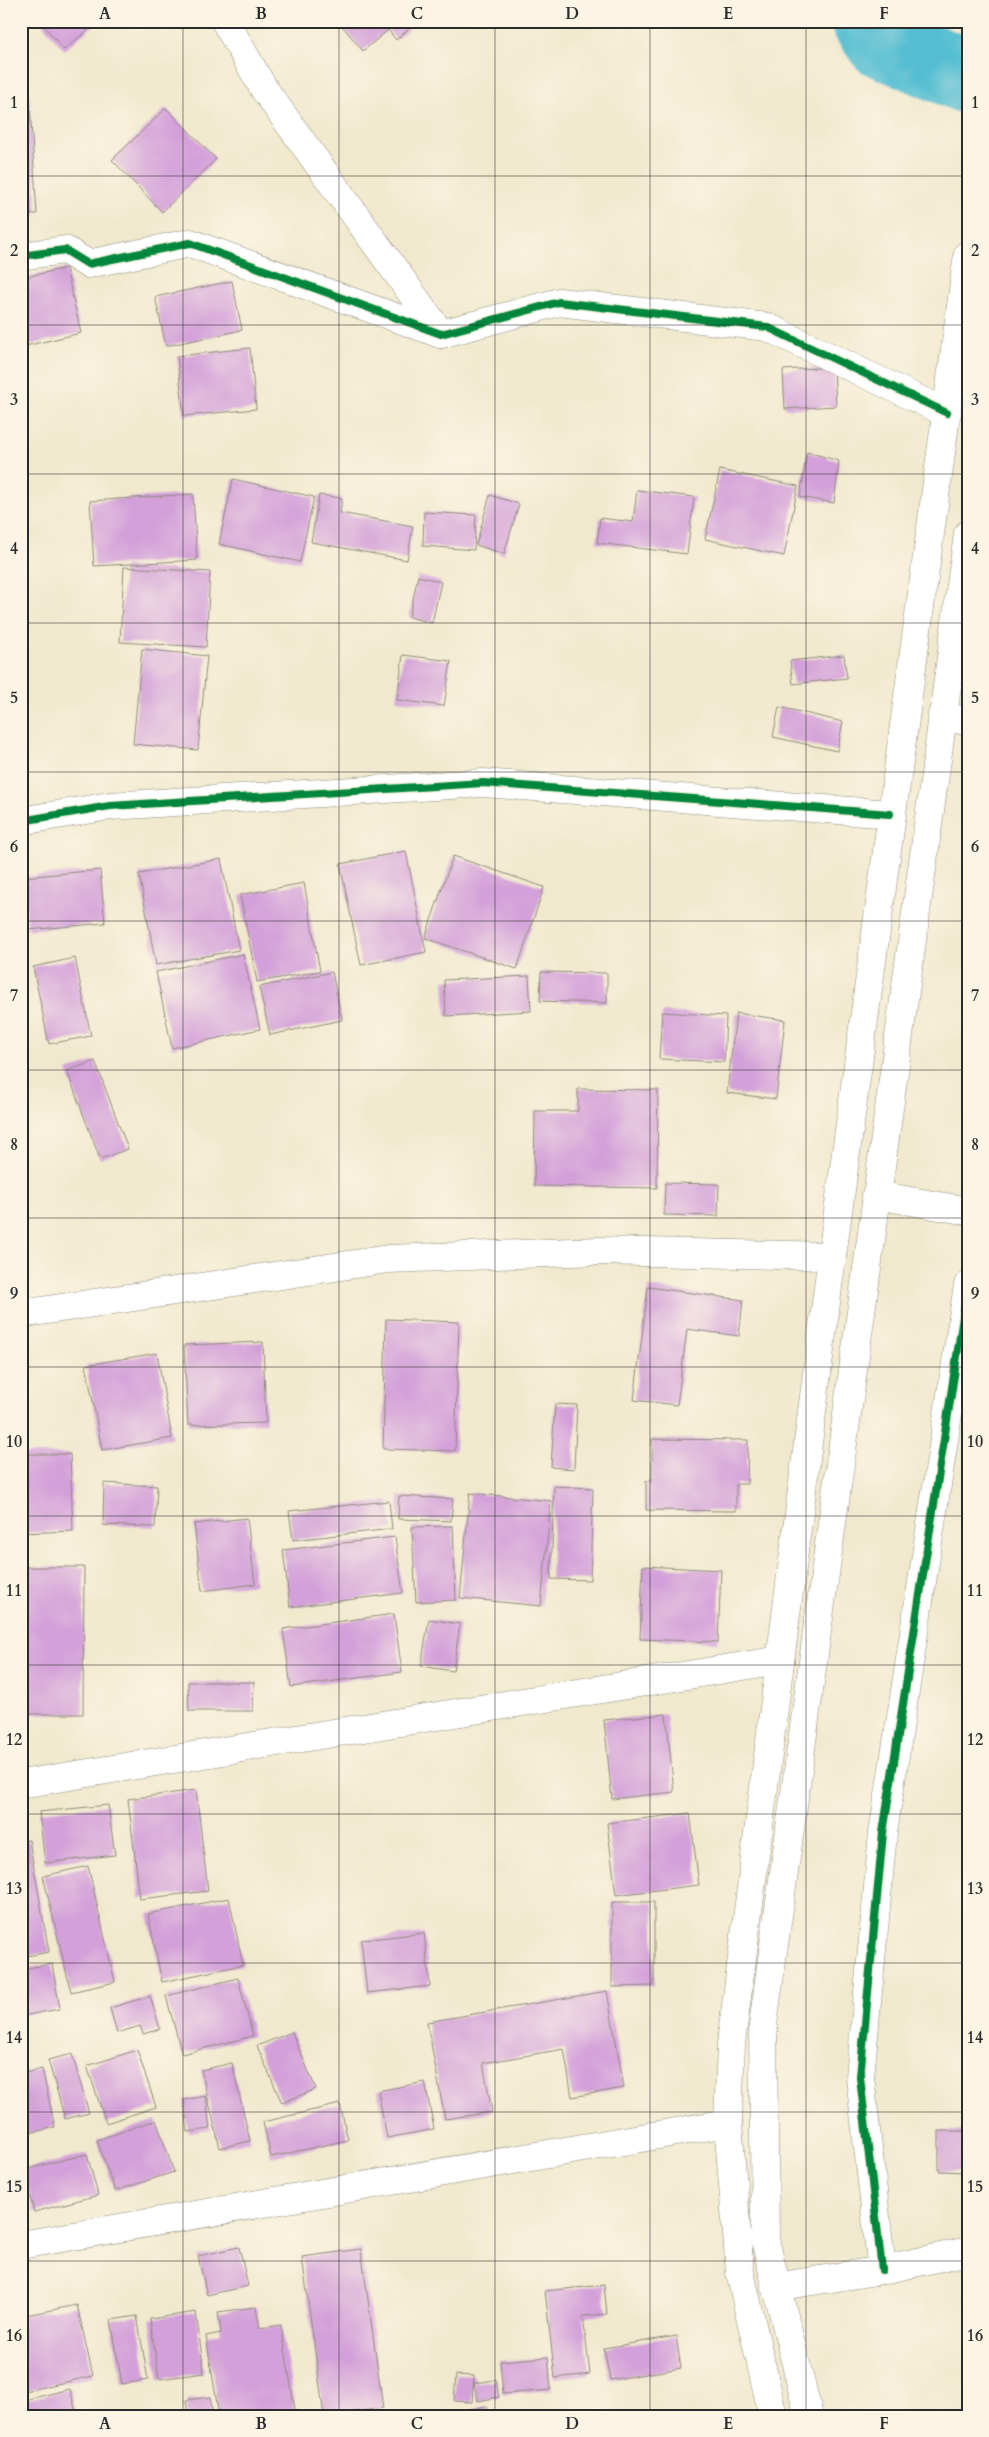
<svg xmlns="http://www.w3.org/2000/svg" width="989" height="2437" viewBox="0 0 989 2437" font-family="Cardo,serif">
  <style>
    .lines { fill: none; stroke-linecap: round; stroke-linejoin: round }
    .river { stroke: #55bed2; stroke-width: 74 }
    .building { fill: #d3a0d9 }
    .minor-casing { stroke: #8e8a7c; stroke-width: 29 }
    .major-casing { stroke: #8e8a7c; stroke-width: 29 }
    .minor { stroke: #fff; stroke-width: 28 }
    .major { stroke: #fff; stroke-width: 28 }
    .cycleway-casing { stroke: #fcf5e5; stroke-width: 11 }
    .cycleway { stroke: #00873e; stroke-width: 8 }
    .grid { fill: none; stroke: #2b2b2b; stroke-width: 1; stroke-opacity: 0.55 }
    .neatline { fill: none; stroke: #2b2b2b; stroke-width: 2 }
    .grid-label { font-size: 16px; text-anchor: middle; font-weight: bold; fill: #2b2b2b }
  </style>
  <rect width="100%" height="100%" fill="#fcf5e5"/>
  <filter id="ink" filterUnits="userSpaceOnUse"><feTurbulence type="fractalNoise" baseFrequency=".02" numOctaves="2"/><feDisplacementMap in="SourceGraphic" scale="10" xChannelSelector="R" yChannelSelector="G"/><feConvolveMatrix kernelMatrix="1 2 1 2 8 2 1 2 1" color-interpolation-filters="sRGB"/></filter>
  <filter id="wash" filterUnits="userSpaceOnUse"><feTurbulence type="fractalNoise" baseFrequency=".0096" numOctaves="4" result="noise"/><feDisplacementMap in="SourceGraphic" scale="20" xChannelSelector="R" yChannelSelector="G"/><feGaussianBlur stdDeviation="1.12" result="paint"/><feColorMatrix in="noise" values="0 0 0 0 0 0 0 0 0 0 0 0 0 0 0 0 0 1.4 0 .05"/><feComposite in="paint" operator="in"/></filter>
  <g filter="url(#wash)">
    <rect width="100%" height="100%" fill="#f1e9ce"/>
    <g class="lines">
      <polyline class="river" points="868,21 882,41 968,77"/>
    </g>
    <g id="blocks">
      <g class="building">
        <polygon points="40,21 99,21 64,50"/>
        <polygon points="338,21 418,21 396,40 388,30 363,51"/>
        <polygon points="29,92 37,214 21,215 21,93"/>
        <polygon points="166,108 216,159 162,212 112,160"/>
        <polygon points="66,268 81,333 21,347 21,278"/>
        <polygon points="232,281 242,330 166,346 155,297"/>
        <polygon points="250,348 256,409 184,416 177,356"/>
        <polygon points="834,367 836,406 785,409 783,370"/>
        <polygon points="807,452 839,461 834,503 800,497"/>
        <polygon points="720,470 798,486 784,556 705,539"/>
        <polygon points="233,479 314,497 300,562 219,544"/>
        <polygon points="637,490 694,497 687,554 597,543 600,518 633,522"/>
        <polygon points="193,494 197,560 94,566 90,501"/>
        <polygon points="319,495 342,498 340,513 413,526 407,560 311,542"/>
        <polygon points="490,495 519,504 504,554 476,545"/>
        <polygon points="424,512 476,515 474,550 423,546"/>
        <polygon points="124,567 210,572 206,647 120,642"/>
        <polygon points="418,576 441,582 432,623 409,617"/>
        <polygon points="142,649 207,656 198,750 133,744"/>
        <polygon points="403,655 451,661 444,706 397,700"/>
        <polygon points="844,655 847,678 793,684 790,661"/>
        <polygon points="779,707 843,722 837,751 773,737"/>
        <polygon points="406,851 426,952 361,965 340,864"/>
        <polygon points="453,856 544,887 517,969 425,938"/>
        <polygon points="221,859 239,950 156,965 139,874"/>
        <polygon points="100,870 105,923 28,930 23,877"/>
        <polygon points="304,883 320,971 257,982 240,895"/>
        <polygon points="243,954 260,1029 172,1048 156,972"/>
        <polygon points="75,958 91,1036 49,1044 33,967"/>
        <polygon points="21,962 23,962 24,990 21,990"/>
        <polygon points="332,972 342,1020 270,1035 259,987"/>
        <polygon points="541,972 607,973 607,1003 540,1001"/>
        <polygon points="529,976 531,1011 446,1016 444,980"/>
        <polygon points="21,998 24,998 23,1061 21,1061"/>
        <polygon points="662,1012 726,1016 724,1062 659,1059"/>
        <polygon points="736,1013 785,1020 776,1099 727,1093"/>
        <polygon points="95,1061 128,1149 100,1159 67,1071"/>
        <polygon points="578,1089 658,1090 657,1188 534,1186 535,1111 578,1111"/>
        <polygon points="665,1183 719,1184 718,1216 664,1215"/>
        <polygon points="648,1287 743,1300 739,1336 687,1329 677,1405 634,1400"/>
        <polygon points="386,1319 459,1322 455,1451 383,1449"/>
        <polygon points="263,1342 266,1423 188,1425 184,1345"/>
        <polygon points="157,1353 172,1438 102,1450 86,1365"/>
        <polygon points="555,1404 577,1405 574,1469 551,1467"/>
        <polygon points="652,1439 748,1440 747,1484 736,1484 736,1511 646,1510 646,1481 652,1481"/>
        <polygon points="21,1454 70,1454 73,1531 21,1533"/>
        <polygon points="104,1483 157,1486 155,1527 103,1525"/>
        <polygon points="554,1486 593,1488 590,1580 551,1579"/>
        <polygon points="470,1493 551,1501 541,1606 460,1598"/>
        <polygon points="399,1496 453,1499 451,1521 398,1519"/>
        <polygon points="389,1501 392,1529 293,1540 289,1511"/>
        <polygon points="247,1518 255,1584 202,1591 194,1524"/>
        <polygon points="453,1526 456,1600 416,1602 412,1527"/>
        <polygon points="395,1537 403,1593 290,1607 283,1550"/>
        <polygon points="643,1566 721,1570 718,1642 640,1639"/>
        <polygon points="21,1567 84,1567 83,1714 21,1714"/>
        <polygon points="394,1614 402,1672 291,1687 283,1629"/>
        <polygon points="429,1619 460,1624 453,1671 421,1666"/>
        <polygon points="188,1682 254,1682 253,1711 189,1711"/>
        <polygon points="666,1714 674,1792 612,1799 604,1720"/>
        <polygon points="196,1790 208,1891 140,1899 128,1799"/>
        <polygon points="108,1805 115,1855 45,1863 39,1812"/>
        <polygon points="690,1813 699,1885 616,1895 607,1823"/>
        <polygon points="29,1840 49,1952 21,1957 21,1841"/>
        <polygon points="88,1866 115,1982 71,1992 43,1876"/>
        <polygon points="229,1898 243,1965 162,1982 148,1914"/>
        <polygon points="612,1902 654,1902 654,1986 612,1987"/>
        <polygon points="424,1933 430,1986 367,1993 361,1940"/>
        <polygon points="52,1964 60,2009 21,2016 21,1969"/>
        <polygon points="238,1978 253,2036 182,2054 166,1996"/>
        <polygon points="607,1991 624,2088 572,2097 564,2049 483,2063 492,2112 445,2119 427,2022"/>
        <polygon points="150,1996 160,2029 143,2034 140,2026 117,2033 110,2008"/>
        <polygon points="292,2032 316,2089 282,2103 257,2046"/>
        <polygon points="137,2050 156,2107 106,2123 87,2066"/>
        <polygon points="72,2054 89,2113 65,2119 48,2060"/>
        <polygon points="232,2063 250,2141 220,2148 201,2070"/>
        <polygon points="42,2069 55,2127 21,2135 21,2074"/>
        <polygon points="425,2082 434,2129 387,2138 378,2091"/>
        <polygon points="206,2096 210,2129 188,2132 184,2100"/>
        <polygon points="340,2104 348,2140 271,2157 263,2122"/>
        <polygon points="156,2120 174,2172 115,2191 97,2140"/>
        <polygon points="939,2131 968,2131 968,2172 939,2171"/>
        <polygon points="87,2154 98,2195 34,2212 23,2170"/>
        <polygon points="239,2247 248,2286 207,2295 198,2256"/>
        <polygon points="361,2249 383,2408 324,2416 302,2257"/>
        <polygon points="604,2285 607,2314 583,2316 590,2374 555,2378 545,2291"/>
        <polygon points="77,2305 93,2376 25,2391 21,2373 21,2316"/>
        <polygon points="256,2307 260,2328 281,2325 296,2416 219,2416 206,2336 221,2333 218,2312"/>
        <polygon points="196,2312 204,2373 159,2379 150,2319"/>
        <polygon points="137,2316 148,2380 122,2384 111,2320"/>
        <polygon points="676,2336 681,2368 610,2380 604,2348"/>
        <polygon points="548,2357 551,2390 503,2394 500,2361"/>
        <polygon points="456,2375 474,2376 472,2402 454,2401"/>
        <polygon points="496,2380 499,2397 478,2401 474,2383"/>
        <polygon points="70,2389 77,2416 22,2416 21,2401"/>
        <polygon points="210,2397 213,2416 188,2416 186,2400"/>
        <polygon points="487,2406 489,2416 438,2416 438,2415"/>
      </g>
    </g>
  </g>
  <g filter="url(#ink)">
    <use href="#blocks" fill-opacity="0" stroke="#8e8a7c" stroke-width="1"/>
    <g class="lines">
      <g class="minor-casing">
        <g id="minor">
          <polyline points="225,21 264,89 441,334"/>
          <polyline points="21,256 65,250 88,264 190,243 441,334 559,302 767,327 947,413"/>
          <polyline points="942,715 968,722"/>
          <polyline points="21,821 110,806 483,783 890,814"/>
          <polyline points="876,1195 968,1211"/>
          <polyline points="21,1314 388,1259 598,1251 832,1256"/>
          <polyline points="21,1784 780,1660"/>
          <polyline points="21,2245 728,2123"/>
          <polyline points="882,2270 860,2077 883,1833 968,1285"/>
          <polyline points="775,2287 882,2270 968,2251"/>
        </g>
      </g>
      <g class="major-casing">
        <g id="major">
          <polyline points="773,2416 740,2272 728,2123 731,2044 832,1256 968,254"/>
          <polyline points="809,2416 765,2240 763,2025 968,534"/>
        </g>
      </g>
      <use href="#minor" class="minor"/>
      <use href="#major" class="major"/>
      <g class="cycleway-casing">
        <g id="cycleway">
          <polyline points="21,256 65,250 88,264 190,243 441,334 559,302 767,327 947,413"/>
          <polyline points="21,821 110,806 483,783 890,814"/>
          <polyline points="882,2270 860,2077 883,1833 968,1285"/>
        </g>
      </g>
      <use href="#cycleway" class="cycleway"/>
    </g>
  </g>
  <path class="grid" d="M183,21v2395M339,21v2395M495,21v2395M650,21v2395M806,21v2395M21,176h947M21,325h947M21,474h947M21,623h947M21,772h947M21,921h947M21,1070h947M21,1218h947M21,1367h947M21,1516h947M21,1665h947M21,1814h947M21,1963h947M21,2112h947M21,2261h947"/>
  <rect width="989" height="2437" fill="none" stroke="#fcf5e5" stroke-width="55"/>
  <rect x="28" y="28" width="934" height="2382" class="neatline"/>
  <g class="grid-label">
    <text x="105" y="19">A</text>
    <text x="261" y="19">B</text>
    <text x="417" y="19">C</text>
    <text x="572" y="19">D</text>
    <text x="728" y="19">E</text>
    <text x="884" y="19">F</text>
    <text x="14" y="108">1</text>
    <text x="975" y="108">1</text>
    <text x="14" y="256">2</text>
    <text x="975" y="256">2</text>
    <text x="14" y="405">3</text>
    <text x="975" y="405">3</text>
    <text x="14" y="554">4</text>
    <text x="975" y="554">4</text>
    <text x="14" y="703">5</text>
    <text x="975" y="703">5</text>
    <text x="14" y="852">6</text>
    <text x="975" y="852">6</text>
    <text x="14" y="1001">7</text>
    <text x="975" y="1001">7</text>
    <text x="14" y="1150">8</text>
    <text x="975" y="1150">8</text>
    <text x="14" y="1299">9</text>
    <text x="975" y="1299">9</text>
    <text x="14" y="1447">10</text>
    <text x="975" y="1447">10</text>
    <text x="14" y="1596">11</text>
    <text x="975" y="1596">11</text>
    <text x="14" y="1745">12</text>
    <text x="975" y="1745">12</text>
    <text x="14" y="1894">13</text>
    <text x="975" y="1894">13</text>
    <text x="14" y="2043">14</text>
    <text x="975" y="2043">14</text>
    <text x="14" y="2192">15</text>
    <text x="975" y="2192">15</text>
    <text x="14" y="2341">16</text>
    <text x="975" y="2341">16</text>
    <text x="105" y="2429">A</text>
    <text x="261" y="2429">B</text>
    <text x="417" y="2429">C</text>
    <text x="572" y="2429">D</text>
    <text x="728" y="2429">E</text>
    <text x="884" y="2429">F</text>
  </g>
</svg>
